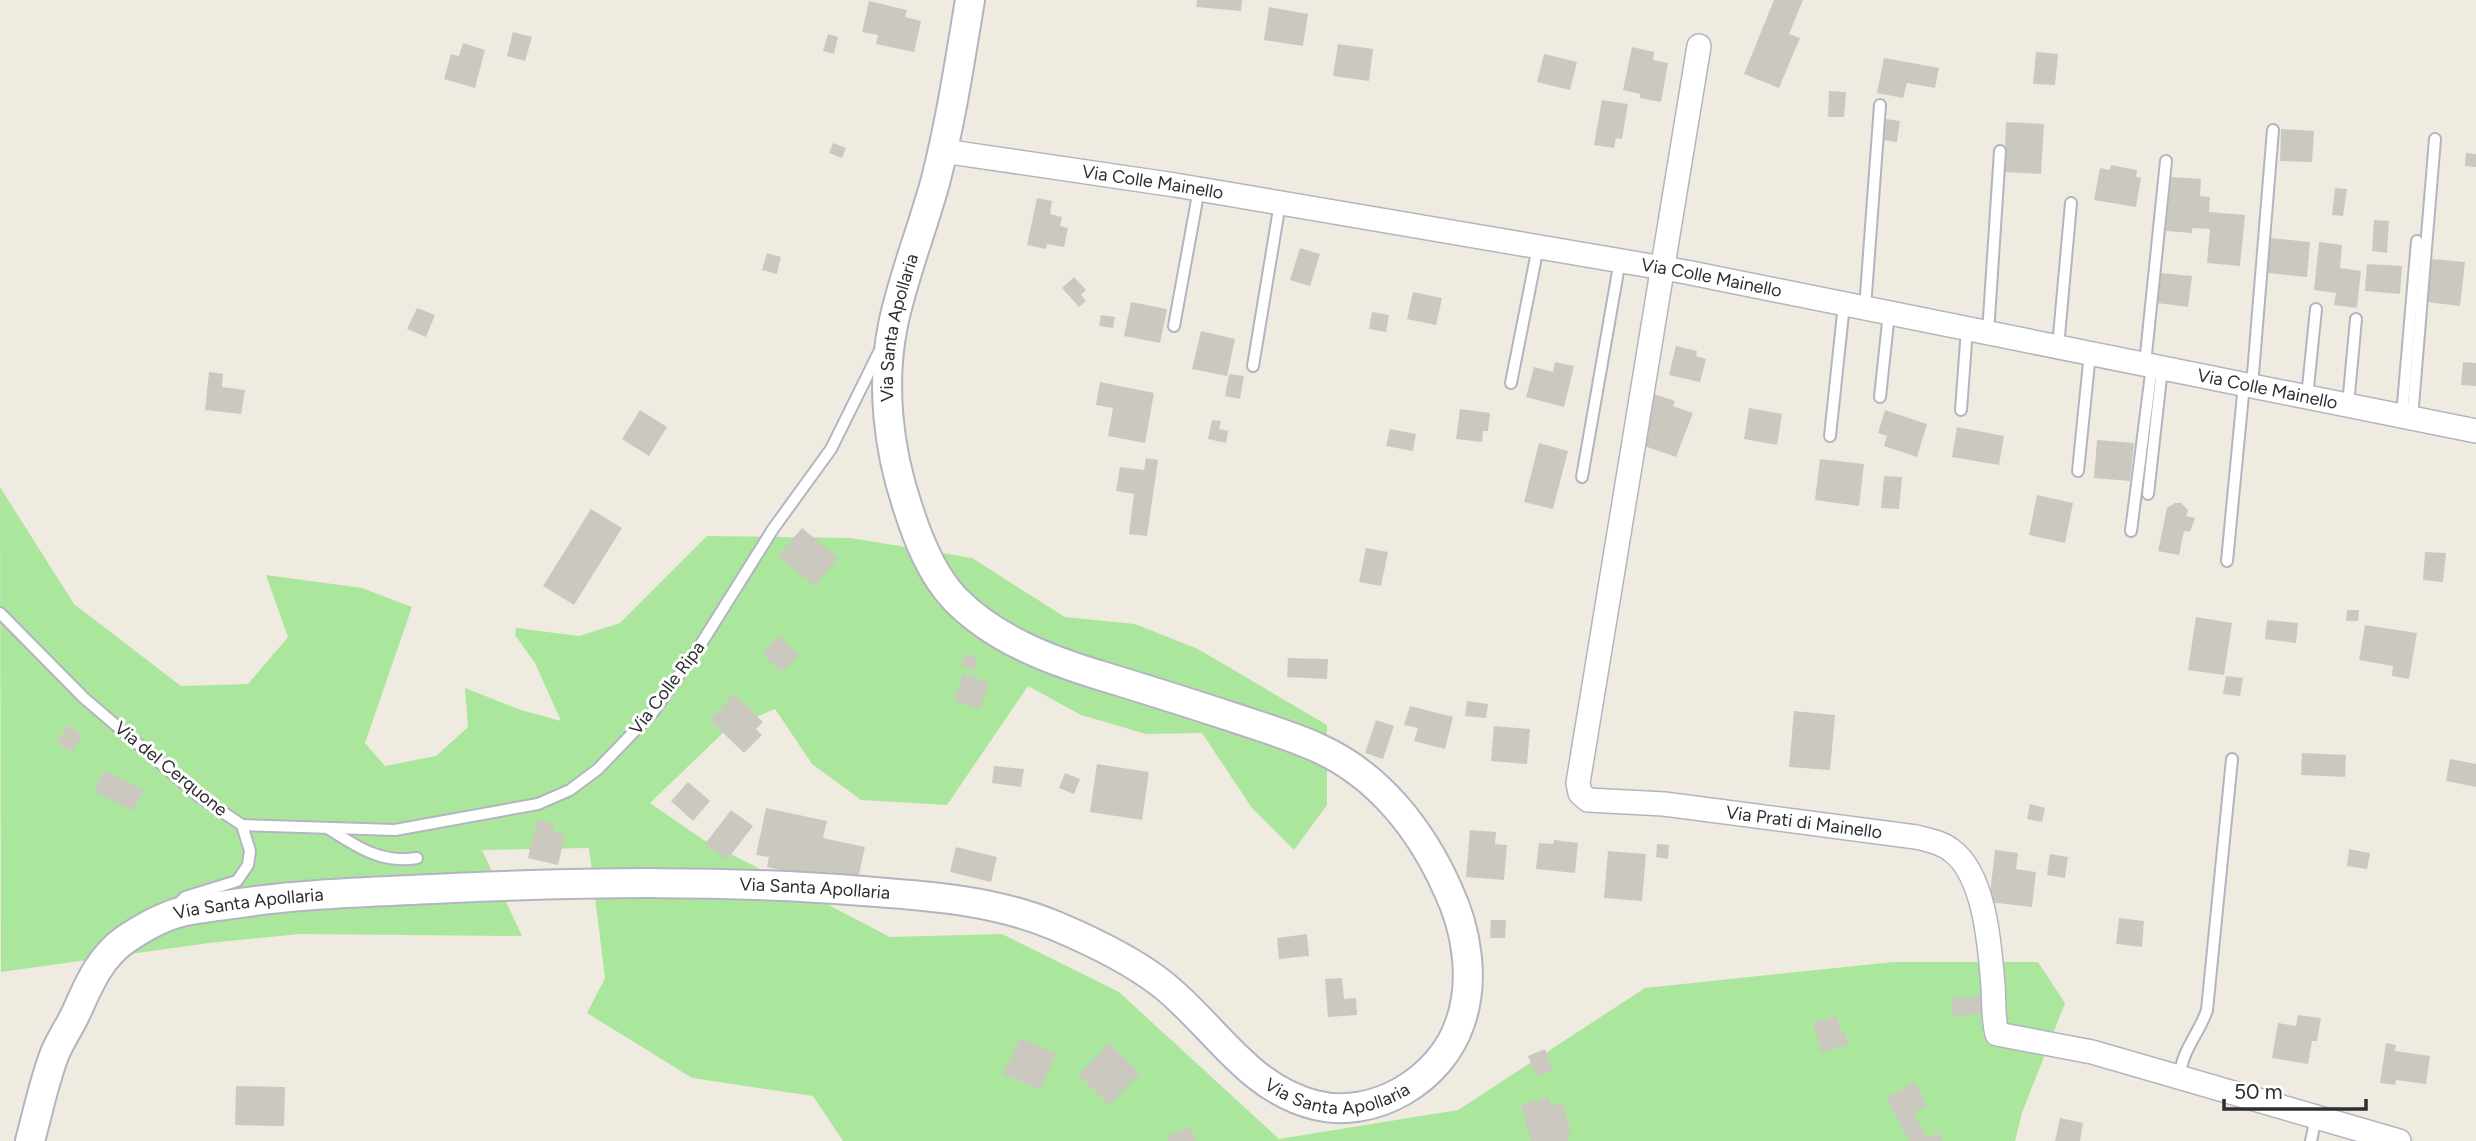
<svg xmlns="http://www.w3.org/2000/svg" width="2476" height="1141" viewBox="0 0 2476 1141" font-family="Figtree,sans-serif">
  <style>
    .green { fill: #aae79c }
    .building { fill: #cbc9bf }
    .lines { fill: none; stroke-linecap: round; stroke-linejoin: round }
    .service-casing { stroke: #b4b4c1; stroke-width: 14 }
    .minor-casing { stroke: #b4b4c1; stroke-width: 26 }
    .tertiary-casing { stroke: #b4b4c1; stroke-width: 32 }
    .service { stroke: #fff; stroke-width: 10 }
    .minor { stroke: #fff; stroke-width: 23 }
    .tertiary { stroke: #fff; stroke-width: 28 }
    .labels { text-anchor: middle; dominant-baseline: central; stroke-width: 6; stroke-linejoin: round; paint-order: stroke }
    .street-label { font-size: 18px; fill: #2e2e2e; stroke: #fff }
  </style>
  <rect width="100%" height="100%" fill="#efebe1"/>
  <polygon class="green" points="0,487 74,604 181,686 248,684 288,637 266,575 362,588 412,607 365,743 385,766 436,756 468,727 465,688 521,710 561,721 535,663 515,635 516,628 579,636 620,623 707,536 851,538 972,558 1065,617 1135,624 1198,649 1327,725 1327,805 1294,850 1252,808 1202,733 1146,734 1081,715 1028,686 947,805 861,800 812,764 775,709 726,730 650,803 702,839 890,937 1002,934 1119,992 1279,1139 1458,1110 1645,988 1893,962 2038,962 2065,1003 2022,1113 2015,1141 843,1141 813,1096 692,1078 587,1013 605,978 589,848 482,850 522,936 300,934 209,943 1,972"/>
  <g class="building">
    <polygon points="1197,0 1242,0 1241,11 1196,7"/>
    <polygon points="1774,0 1803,0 1789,34 1800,38 1779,88 1744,74"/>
    <polygon points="869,1 907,10 905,17 921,21 914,52 876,44 878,35 862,32"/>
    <polygon points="1269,7 1308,14 1303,46 1264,40"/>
    <polygon points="513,32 532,37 525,61 507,56"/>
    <polygon points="828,34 838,37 834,54 823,51"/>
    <polygon points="463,43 485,50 475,88 444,79 451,54 459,56"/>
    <polygon points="1338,44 1373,49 1369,81 1333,76"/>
    <polygon points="1632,47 1654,52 1653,60 1668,63 1661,102 1640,98 1640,94 1623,90"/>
    <polygon points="2036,52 2058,54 2055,85 2033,84"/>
    <polygon points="1544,54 1577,62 1570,90 1537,82"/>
    <polygon points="1884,58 1939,68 1935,88 1907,83 1903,98 1877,93"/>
    <polygon points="1829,91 1846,92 1844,117 1828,117"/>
    <polygon points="1602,100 1628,104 1622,139 1616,138 1614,148 1594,145"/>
    <polygon points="1886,119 1900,121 1897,142 1884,140"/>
    <polygon points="2006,122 2044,124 2041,174 2004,172"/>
    <polygon points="2281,129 2314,131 2312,162 2280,161"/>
    <polygon points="833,143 846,148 842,158 829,153"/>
    <polygon points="2466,153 2476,154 2476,167 2465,166"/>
    <polygon points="2111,165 2137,170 2136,177 2141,178 2136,207 2094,200 2100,168 2110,170"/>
    <polygon points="2171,177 2201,179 2200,196 2210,197 2209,212 2245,215 2240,266 2207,263 2210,229 2192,228 2192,233 2166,231"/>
    <polygon points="2335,188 2347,189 2343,216 2332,215"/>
    <polygon points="1037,198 1052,201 1050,214 1062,217 1060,226 1068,228 1064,247 1047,244 1046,249 1027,245"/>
    <polygon points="2374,220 2389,221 2387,253 2372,251"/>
    <polygon points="2270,238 2310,242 2307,277 2267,273"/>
    <polygon points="2319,242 2342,245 2340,268 2361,271 2357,308 2334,305 2336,293 2314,290"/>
    <polygon points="1300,248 1320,254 1310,286 1290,280"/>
    <polygon points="767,253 781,257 777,274 762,270"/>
    <polygon points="2431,259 2465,262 2460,306 2427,302"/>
    <polygon points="2367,264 2402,266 2400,294 2365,291"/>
    <polygon points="2161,273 2192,276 2188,307 2157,303"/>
    <polygon points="1074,277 1086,290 1081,295 1086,301 1079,307 1062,288"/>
    <polygon points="1413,292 1442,298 1436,325 1407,319"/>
    <polygon points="1131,302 1167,309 1160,343 1124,336"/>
    <polygon points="417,308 435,315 426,337 407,329"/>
    <polygon points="1372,312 1389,315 1386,332 1369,329"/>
    <polygon points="1101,315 1115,317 1113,328 1099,326"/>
    <polygon points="1201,331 1235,339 1227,376 1192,369"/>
    <polygon points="1676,346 1697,351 1696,356 1706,359 1700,382 1669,375"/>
    <polygon points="1555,362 1574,366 1564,407 1526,397 1534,367 1553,372"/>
    <polygon points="2463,362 2476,363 2476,386 2461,385"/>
    <polygon points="209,372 223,374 222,387 245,390 241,414 205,410"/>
    <polygon points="1229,374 1244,376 1240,399 1225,396"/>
    <polygon points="1100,382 1154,393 1145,443 1108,436 1113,408 1096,405"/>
    <polygon points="1654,394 1675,401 1673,406 1693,413 1676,457 1636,443"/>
    <polygon points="1749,408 1782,414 1777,445 1744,439"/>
    <polygon points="1460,409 1490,413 1488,431 1483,431 1482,442 1456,439"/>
    <polygon points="640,410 667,427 649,456 622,439"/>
    <polygon points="1885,410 1927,424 1917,457 1884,446 1887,436 1878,433"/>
    <polygon points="1212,420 1221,421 1219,429 1228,431 1226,443 1208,439"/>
    <polygon points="1957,427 2004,436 1999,465 1952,457"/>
    <polygon points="1390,429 1416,434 1413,451 1386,446"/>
    <polygon points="2097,440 2134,443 2130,481 2094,478"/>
    <polygon points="1539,443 1568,451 1553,509 1524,502"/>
    <polygon points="1146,458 1158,460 1147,536 1129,534 1134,494 1116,491 1120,467 1144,470"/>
    <polygon points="1820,459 1864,464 1859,506 1815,500"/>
    <polygon points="1884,476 1902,477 1899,509 1881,508"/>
    <polygon points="2037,495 2073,503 2065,543 2029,535"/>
    <polygon points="2175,503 2181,503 2188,510 2186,516 2195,518 2190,532 2184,531 2179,555 2158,551 2167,508"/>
    <polygon points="591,509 622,528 574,605 543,586"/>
    <polygon points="802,528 838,558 815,586 778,556"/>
    <polygon points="1366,548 1388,552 1381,586 1359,582"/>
    <polygon points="2425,552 2446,553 2443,582 2423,580"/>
    <polygon points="2347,610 2359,610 2358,621 2346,621"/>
    <polygon points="2196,617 2232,623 2224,675 2188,670"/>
    <polygon points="2267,620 2298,623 2296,643 2265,639"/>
    <polygon points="2365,625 2417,633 2409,679 2392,676 2393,666 2359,660"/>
    <polygon points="779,636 799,654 782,672 762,654"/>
    <polygon points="965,653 978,658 974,670 961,666"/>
    <polygon points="1288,658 1328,659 1327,679 1287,677"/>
    <polygon points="963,673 989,682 980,709 954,701"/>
    <polygon points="2226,676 2243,678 2240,696 2223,694"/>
    <polygon points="734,694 763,722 756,729 762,735 744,753 710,720"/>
    <polygon points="1467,701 1488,704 1486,718 1465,716"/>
    <polygon points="1410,706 1453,717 1445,749 1414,741 1418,728 1404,725"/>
    <polygon points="1794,711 1835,715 1830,770 1789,767"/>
    <polygon points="1376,720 1394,726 1383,759 1365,753"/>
    <polygon points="68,725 83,736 71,752 56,742"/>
    <polygon points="1494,726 1530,729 1527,764 1491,761"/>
    <polygon points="2302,753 2346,755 2345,777 2301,775"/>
    <polygon points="2450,759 2476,764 2476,787 2446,781"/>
    <polygon points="1097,764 1149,772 1142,820 1090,812"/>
    <polygon points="994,766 1024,769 1021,787 992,783"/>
    <polygon points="104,770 144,790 133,811 94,791"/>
    <polygon points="1065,773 1080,779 1074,794 1059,788"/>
    <polygon points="688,782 710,801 693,821 671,801"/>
    <polygon points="2030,804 2045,808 2042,822 2027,819"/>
    <polygon points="766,808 827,821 823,838 865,847 858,879 828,872 826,880 767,867 769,857 756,855"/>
    <polygon points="731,810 753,826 727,860 705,844"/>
    <polygon points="537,820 554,824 553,832 565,835 558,865 528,858"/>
    <polygon points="1470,830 1496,832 1495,844 1507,845 1504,880 1466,877"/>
    <polygon points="1554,840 1578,843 1575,873 1536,869 1539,843 1553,844"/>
    <polygon points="1657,844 1669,845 1668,859 1656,857"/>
    <polygon points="956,847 997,857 991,882 950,872"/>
    <polygon points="2349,849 2370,853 2367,869 2347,866"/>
    <polygon points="1995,850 2018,853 2016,869 2036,872 2032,907 1989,902"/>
    <polygon points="1608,851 1646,854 1642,901 1604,898"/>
    <polygon points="2050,854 2068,857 2065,878 2047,875"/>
    <polygon points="2119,918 2144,921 2142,947 2116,944"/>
    <polygon points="1491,920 1506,920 1505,938 1490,938"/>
    <polygon points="1307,934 1309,956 1279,959 1277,938"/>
    <polygon points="1342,978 1344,999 1356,998 1357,1015 1328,1017 1325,979"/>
    <polygon points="1981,996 1982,1014 1953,1016 1952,998"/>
    <polygon points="2298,1015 2321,1018 2317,1041 2312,1041 2308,1064 2272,1058 2278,1023 2296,1026"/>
    <polygon points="1837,1016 1841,1033 1845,1032 1849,1045 1821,1052 1813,1022"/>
    <polygon points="1020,1038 1056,1054 1040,1090 1003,1074"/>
    <polygon points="1109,1043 1140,1073 1109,1105 1078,1075"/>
    <polygon points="2386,1043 2396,1045 2395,1051 2430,1056 2426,1084 2396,1080 2395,1085 2380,1083"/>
    <polygon points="1545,1049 1553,1070 1536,1076 1528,1056"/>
    <polygon points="1915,1082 1927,1106 1914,1113 1927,1138 1938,1132 1943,1141 1909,1141 1886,1098"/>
    <polygon points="236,1086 285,1087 284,1126 235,1125"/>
    <polygon points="1549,1097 1551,1106 1563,1103 1571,1133 1567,1134 1568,1141 1531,1141 1521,1105"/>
    <polygon points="2060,1118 2083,1123 2080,1141 2055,1141"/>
    <polygon points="1191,1127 1196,1141 1168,1141 1167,1136"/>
  </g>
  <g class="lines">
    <g class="service-casing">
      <g id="service">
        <polyline points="1865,308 1880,105"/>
        <polyline points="1174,326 1199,189"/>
        <polyline points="1988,333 2000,151"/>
        <polyline points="2058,347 2071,203"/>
        <polyline points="2145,364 2166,161"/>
        <polyline points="1253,366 1280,203"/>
        <polyline points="1511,383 1538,247"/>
        <polyline points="2252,386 2273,130"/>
        <polyline points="1880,397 1889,313"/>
        <polyline points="2307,397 2316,309"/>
        <polyline points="2348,405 2356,319"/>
        <polyline points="1961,410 1967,329"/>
        <polyline points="2402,416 2417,241"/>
        <polyline points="2412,418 2435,139"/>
        <polyline points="1830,436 1844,304"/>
        <polyline points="2078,471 2090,353"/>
        <polyline points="1582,477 1620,260"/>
        <polyline points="2148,494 2162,368"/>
        <polyline points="2131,531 2152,366"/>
        <polyline points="2227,561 2244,384"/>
        <polyline points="0,613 84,698 200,797 242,825 250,851 248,865 237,881 185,897 177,905"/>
        <polyline points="242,825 395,830 538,804 570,790 598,769 653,712 701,644 773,529 831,449 879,352"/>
        <path d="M329,829c28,18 53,35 88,29"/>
        <path d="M2180,1077c1,-26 19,-43 27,-67l25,-251"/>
        <polyline points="2311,1141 2316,1118"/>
      </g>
    </g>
    <g class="minor-casing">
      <g id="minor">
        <path id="s1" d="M1699,46l-121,737 2,10 8,7 76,4 252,33c12,3 25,5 35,13 34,24 39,97 42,136 1,15 0,33 4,48l95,18 307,89"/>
        <path id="s2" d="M943,151l232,34 511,87 790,159"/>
      </g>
    </g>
    <g class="tertiary-casing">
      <g id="tertiary">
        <path id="s3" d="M30,1141c8,-29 14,-60 25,-88 6,-14 15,-27 21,-40 13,-29 24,-56 50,-74 12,-8 27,-17 40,-22 18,-8 40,-9 60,-12 75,-12 151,-13 227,-17 137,-6 273,-8 410,3 66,5 131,9 193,35 33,14 78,36 106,58 52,41 85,104 153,121 59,15 126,-25 145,-82 15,-42 7,-93 -12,-133 -26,-59 -69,-115 -130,-142 -28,-13 -57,-21 -86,-31 -43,-14 -87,-28 -130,-41 -53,-16 -108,-37 -147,-77 -24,-25 -38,-62 -48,-94 -19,-57 -26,-121 -14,-180 10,-49 30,-97 43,-146 15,-59 24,-119 34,-179"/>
      </g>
    </g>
    <use href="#service" class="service"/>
    <use href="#minor" class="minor"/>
    <use href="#tertiary" class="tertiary"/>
  </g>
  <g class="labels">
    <g class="street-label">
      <text stroke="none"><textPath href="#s2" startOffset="212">Via Colle Mainello</textPath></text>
      <text stroke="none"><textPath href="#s2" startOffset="779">Via Colle Mainello</textPath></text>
      <text stroke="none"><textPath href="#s3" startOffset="2686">Via Santa Apollaria</textPath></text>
      <text stroke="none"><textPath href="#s2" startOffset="1346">Via Colle Mainello</textPath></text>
      <text transform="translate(667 688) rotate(-53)">Via Colle Ripa</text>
      <text transform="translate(171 769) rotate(39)">Via del Cerquone</text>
      <text stroke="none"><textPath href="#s1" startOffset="985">Via Prati di Mainello</textPath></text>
      <text stroke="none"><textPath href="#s3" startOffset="924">Via Santa Apollaria</textPath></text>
      <text stroke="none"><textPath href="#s3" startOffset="357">Via Santa Apollaria</textPath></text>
      <text stroke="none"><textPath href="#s3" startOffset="1510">Via Santa Apollaria</textPath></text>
    </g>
  </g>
  <path d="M2224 1099v10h142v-10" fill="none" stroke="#2e2e2e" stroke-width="3.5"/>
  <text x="2234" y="1099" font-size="21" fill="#2e2e2e" stroke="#ffffff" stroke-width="5" paint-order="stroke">50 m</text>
</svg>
